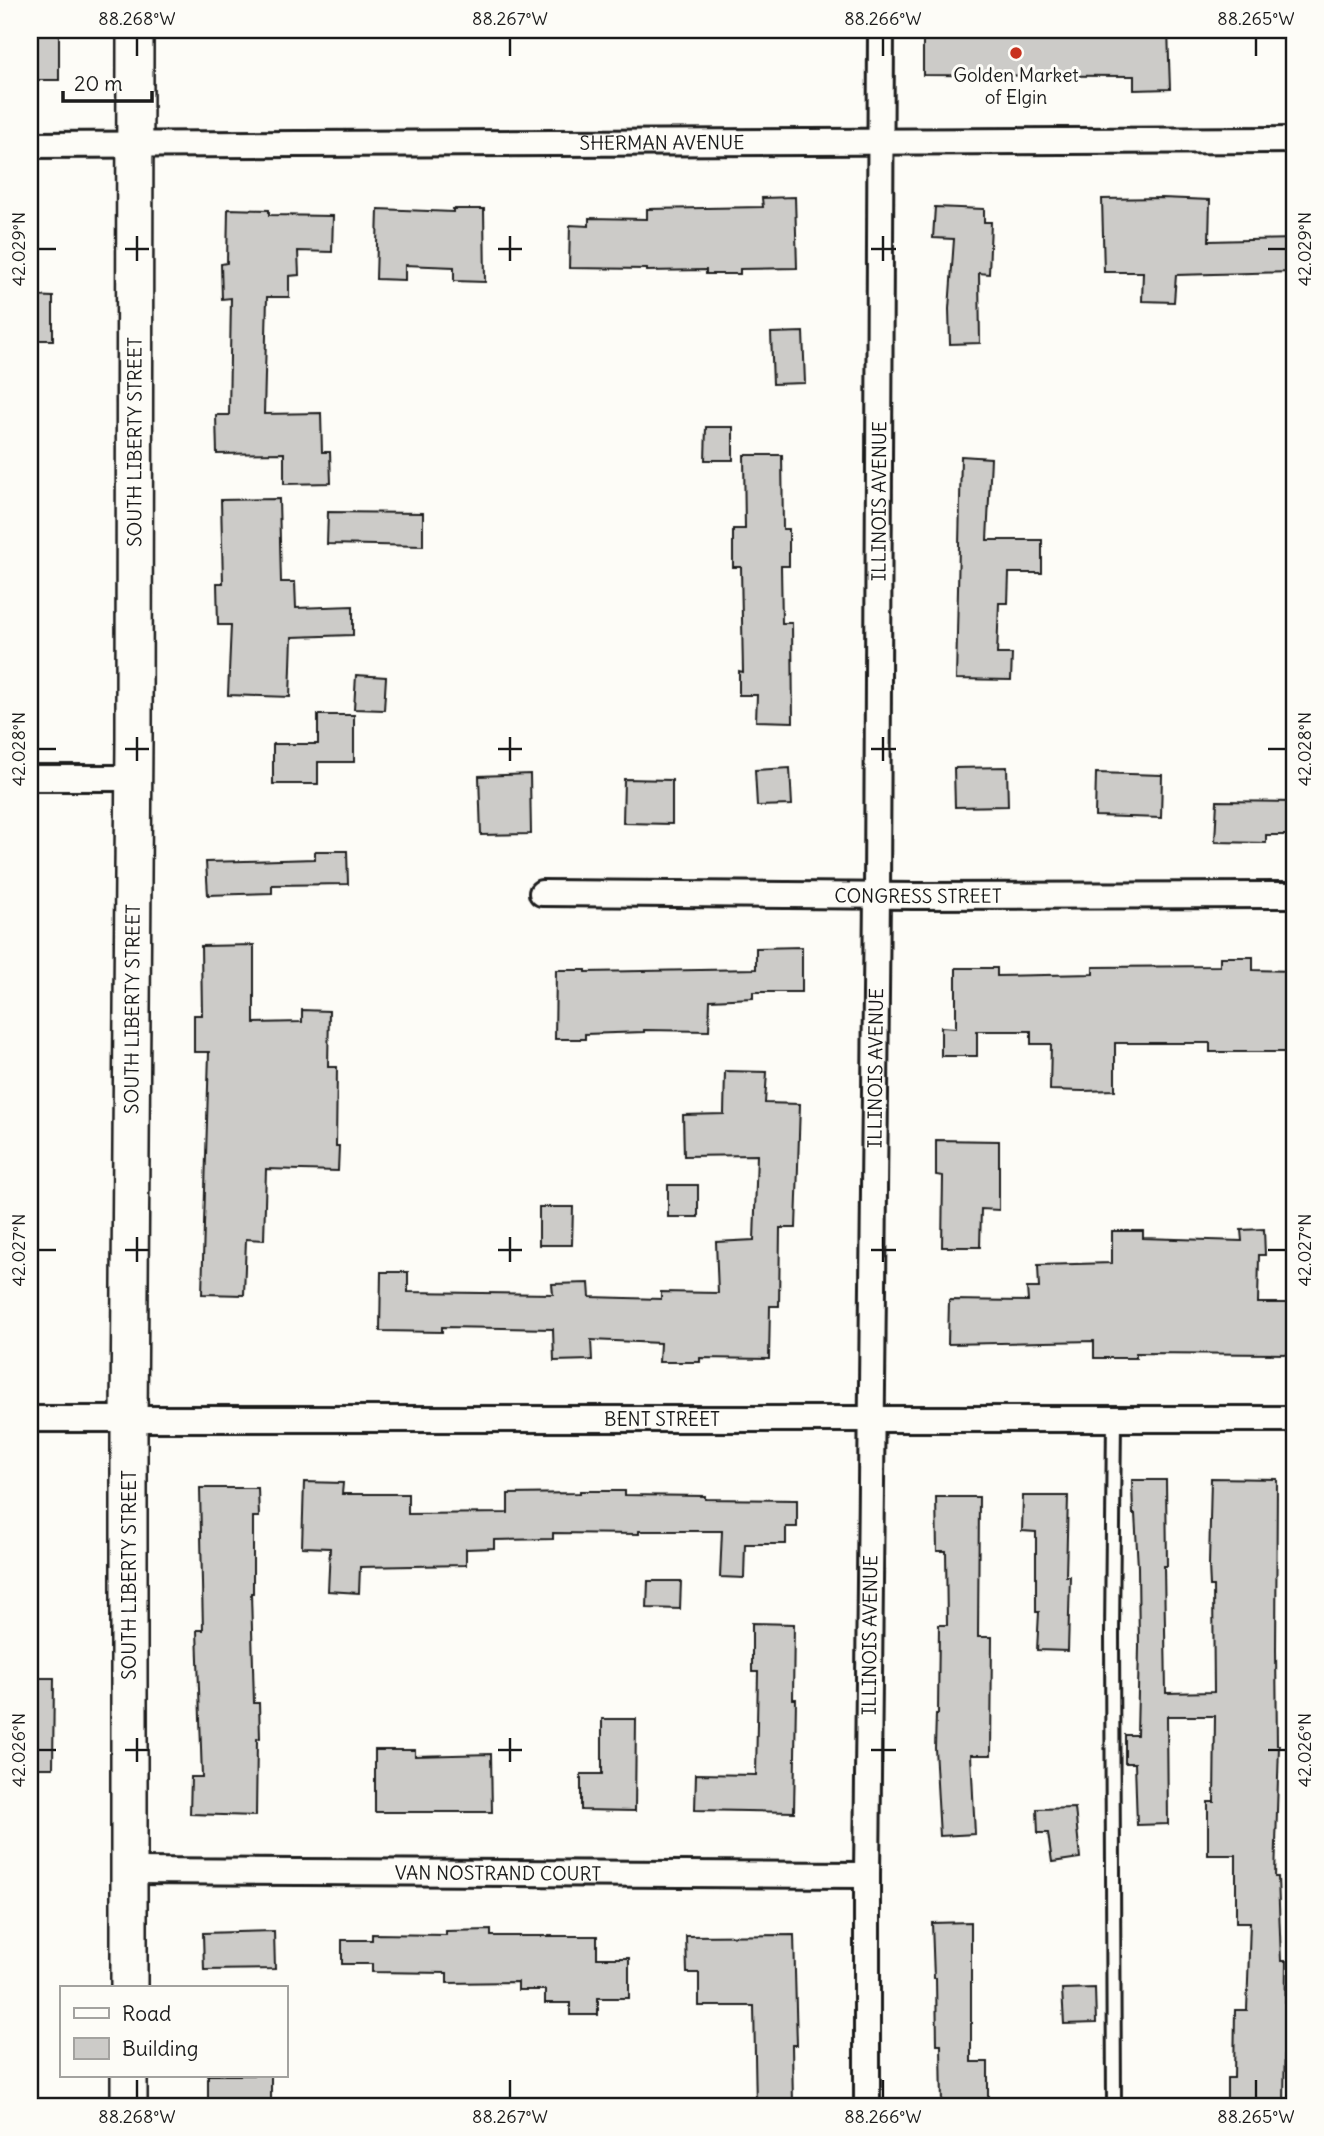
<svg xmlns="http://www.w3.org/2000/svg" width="1324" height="2136" viewBox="0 0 1324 2136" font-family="Delius,sans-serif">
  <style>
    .building { fill: #cccbc8; stroke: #1c1c1c; stroke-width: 2 }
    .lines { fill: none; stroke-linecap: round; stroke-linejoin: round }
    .lane-casing { stroke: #1c1c1c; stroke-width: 18 }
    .street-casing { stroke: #1c1c1c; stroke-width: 30 }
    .secondary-casing { stroke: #1c1c1c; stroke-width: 40 }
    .lane { stroke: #fdfcf7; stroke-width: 12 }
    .street { stroke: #fdfcf7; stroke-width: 24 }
    .secondary { stroke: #fdfcf7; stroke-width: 35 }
    .ticks { fill: none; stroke: #1c1c1c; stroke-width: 2.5 }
    .poi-dot { fill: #c8321e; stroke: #fdfcf7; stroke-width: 2.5 }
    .labels { text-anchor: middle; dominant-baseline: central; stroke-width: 6; stroke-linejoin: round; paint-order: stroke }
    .poi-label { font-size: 19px; fill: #1c1c1c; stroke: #fdfcf7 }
    .street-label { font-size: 19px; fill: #1c1c1c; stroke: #fdfcf7 }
    .neatline { fill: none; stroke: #1c1c1c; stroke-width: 2.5 }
    .ticks-label { font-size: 18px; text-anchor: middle; fill: #1c1c1c }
  </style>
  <rect width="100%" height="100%" fill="#fdfcf7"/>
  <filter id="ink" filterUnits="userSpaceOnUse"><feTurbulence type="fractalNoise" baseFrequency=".0143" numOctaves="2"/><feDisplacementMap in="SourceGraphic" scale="14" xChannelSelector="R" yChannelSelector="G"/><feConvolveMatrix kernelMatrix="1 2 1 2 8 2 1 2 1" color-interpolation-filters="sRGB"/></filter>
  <g filter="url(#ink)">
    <g class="building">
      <polygon points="923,30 1168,30 1170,89 1134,90 1134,76 923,75"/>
      <polygon points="30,32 59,32 59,80 33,80 33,75 30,75"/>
      <polygon points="795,197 797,268 740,269 740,274 706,274 706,270 647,271 647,269 569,268 570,225 589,226 589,218 647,219 647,209 763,207 762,198"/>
      <polygon points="1162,198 1210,200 1209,241 1294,239 1294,272 1176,275 1174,302 1142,301 1143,272 1104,272 1102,199"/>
      <polygon points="935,207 984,209 984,222 991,222 989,274 979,273 980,343 950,344 949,309 954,239 933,238"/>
      <polygon points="228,209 269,210 269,215 333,216 332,252 298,251 299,275 289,276 289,297 267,297 264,414 321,413 322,452 330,452 331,483 284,484 284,453 217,454 216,415 229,415 231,298 222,299 221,264 227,263"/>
      <polygon points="378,209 453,212 453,209 484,209 485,282 454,281 454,267 405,265 405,280 376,279"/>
      <polygon points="30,296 53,297 53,340 30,340"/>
      <polygon points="803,332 805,383 773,384 771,333"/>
      <polygon points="706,427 733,427 733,460 705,460"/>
      <polygon points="744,455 782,455 783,529 789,529 789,566 781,566 782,623 792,623 793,722 756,721 757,695 739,695 739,671 743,672 741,567 733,567 733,529 745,529"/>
      <polygon points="961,456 991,458 987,540 1042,540 1042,573 1009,573 1008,603 999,603 997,654 1012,654 1011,680 956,679"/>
      <polygon points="279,499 281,582 295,582 296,608 353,606 353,635 292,637 290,697 228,695 231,625 218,625 217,583 223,583 221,500"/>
      <polygon points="328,512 423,513 423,546 327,544"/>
      <polygon points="356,675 386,677 384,710 354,709"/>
      <polygon points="318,715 354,715 354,762 318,762 318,784 273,784 273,744 318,744"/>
      <polygon points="1007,767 1008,806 955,807 954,768"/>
      <polygon points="790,768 792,805 757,806 755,770"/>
      <polygon points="1096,773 1162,775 1161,818 1095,816"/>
      <polygon points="530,774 531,834 481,835 479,776"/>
      <polygon points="624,779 672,780 672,824 623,823"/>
      <polygon points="1217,801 1294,802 1294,835 1266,835 1266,843 1215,842"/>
      <polygon points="315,851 347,851 348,884 272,885 272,893 208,895 206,862 315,859"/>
      <polygon points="254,945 254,1023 302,1022 302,1010 329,1011 328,1067 337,1067 336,1146 339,1146 338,1171 266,1169 264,1240 246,1239 244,1295 202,1294 209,1052 194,1052 194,1015 202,1015 201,946"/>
      <polygon points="802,947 802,992 753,992 753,998 710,1000 709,1031 644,1030 644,1032 585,1034 585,1039 555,1039 556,970 586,970 586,972 756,969 756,948"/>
      <polygon points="1220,957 1253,957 1253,970 1294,971 1294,1008 1291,1008 1291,1052 1210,1052 1210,1043 1115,1043 1115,1090 1083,1091 1050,1090 1051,1044 1031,1044 1031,1031 977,1031 977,1056 941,1056 941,1027 956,1028 956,968 997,968 997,976 1093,974 1093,967 1220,966"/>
      <polygon points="725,1071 767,1072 765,1103 800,1104 796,1228 780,1228 779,1306 770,1306 769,1359 700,1358 700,1362 659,1362 660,1343 591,1340 592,1360 554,1361 553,1329 442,1327 442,1332 380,1331 381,1272 408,1272 408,1292 553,1294 552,1284 589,1283 590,1297 661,1299 661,1292 718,1293 716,1242 754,1240 757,1155 684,1156 683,1115 724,1114"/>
      <polygon points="936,1140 999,1141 999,1210 981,1209 980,1247 942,1247 943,1176 936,1175"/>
      <rect x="668" y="1185" width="30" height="32"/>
      <polygon points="539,1207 573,1207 572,1245 539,1245"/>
      <polygon points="1264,1229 1265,1255 1259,1255 1258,1303 1294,1303 1294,1354 1136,1353 1136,1358 1094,1358 1094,1341 948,1344 949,1300 1028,1301 1027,1288 1039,1288 1038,1265 1112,1263 1112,1231 1143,1231 1143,1238 1242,1241 1241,1230"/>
      <polygon points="1211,1478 1277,1479 1276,1650 1277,1745 1279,1745 1275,1877 1278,1877 1281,1961 1286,1961 1284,2106 1227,2106 1227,2078 1234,2078 1235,2010 1247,2010 1250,1922 1236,1922 1236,1855 1208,1855 1208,1802 1214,1802 1215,1716 1167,1716 1168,1824 1137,1825 1135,1763 1125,1763 1125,1735 1137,1735 1139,1647 1138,1567 1135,1514 1133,1514 1132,1480 1166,1480 1167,1566 1164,1566 1166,1693 1214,1692 1213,1586 1210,1586 1209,1565"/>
      <polygon points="304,1482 343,1483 342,1494 408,1494 408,1514 508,1513 508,1494 580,1493 580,1491 625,1491 625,1495 705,1496 705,1499 797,1500 797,1527 786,1527 786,1544 745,1544 744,1578 720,1577 722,1531 639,1531 639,1534 553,1533 553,1539 494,1540 494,1548 466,1549 466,1565 360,1567 359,1593 328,1591 330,1548 302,1547"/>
      <polygon points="200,1488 258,1488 259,1517 253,1517 253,1593 251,1593 254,1703 259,1703 260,1738 257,1739 256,1816 190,1814 191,1777 202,1777 197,1630 203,1630"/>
      <polygon points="1023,1496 1068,1496 1066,1576 1070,1576 1068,1651 1037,1650 1039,1612 1036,1612 1036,1532 1022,1531"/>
      <polygon points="936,1497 979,1497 978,1637 992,1637 991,1755 971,1755 975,1834 940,1836 935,1748 936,1714 938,1714 939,1625 947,1625 946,1551 937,1551"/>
      <polygon points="648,1581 681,1581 680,1609 647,1608"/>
      <polygon points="752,1623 794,1624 793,1699 796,1699 794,1812 695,1810 696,1774 756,1775 758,1672 752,1672"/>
      <polygon points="30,1678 54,1678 53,1768 30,1768"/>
      <polygon points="602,1719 636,1719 635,1811 581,1810 581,1774 602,1774"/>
      <polygon points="375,1750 415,1750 415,1756 491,1754 492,1812 375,1812"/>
      <polygon points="1075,1808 1080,1858 1052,1862 1048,1833 1038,1833 1037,1809"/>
      <polygon points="971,1922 971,2062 988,2062 988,2106 942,2106 941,2045 937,2045 936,1978 934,1978 932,1923"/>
      <polygon points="491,1930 491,1936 597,1936 597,1958 629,1958 629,1998 598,1998 598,2015 570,2015 570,2003 545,2003 545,1990 518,1990 518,1982 447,1983 447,1973 372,1972 372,1964 342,1964 342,1940 372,1940 372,1934 446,1935 446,1931"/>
      <polygon points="274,1931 275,1969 204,1970 203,1933"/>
      <polygon points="794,1935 797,2045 792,2045 793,2106 756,2106 754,2006 699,2006 699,1973 687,1973 686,1936"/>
      <polygon points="1095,1988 1096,2023 1064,2024 1062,1989"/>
      <rect x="208" y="2075" width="63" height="31"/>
    </g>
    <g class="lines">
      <g class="lane-casing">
        <polyline id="lane" points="1114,2106 1112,1635 1114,1418"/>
      </g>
      <g class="street-casing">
        <g id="street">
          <path id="s1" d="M30,145l1264,-5"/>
          <polyline points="30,778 133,778"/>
          <path id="s2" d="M542,893l373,3 379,-1"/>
          <path id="s3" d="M30,1419h1264"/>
          <path id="s4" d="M129,1871l738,4"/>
          <path id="s5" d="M867,2106v-231l10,-979 4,-866"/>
        </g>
      </g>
      <g class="secondary-casing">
        <g id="secondary">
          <path id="s6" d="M129,1987v-567l5,-682 1,-708"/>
          <polyline points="129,2075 129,2106"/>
        </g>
      </g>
      <use href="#lane" class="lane"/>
      <use href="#street" class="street"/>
      <use href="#secondary" class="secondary"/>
    </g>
  </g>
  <path class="ticks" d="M137,38v18M510,38v18M883,38v18M1256,38v18M137,236v25M510,236v25M883,236v25M38,249h18M125,249h24M498,249h24M871,249h25M1268,249h18M137,737v24M510,737v24M883,737v24M38,749h18M125,749h24M498,749h24M871,749h25M1268,749h18M137,1237v25M510,1237v25M883,1237v25M38,1250h18M125,1250h24M498,1250h24M871,1250h25M1268,1250h18M137,1738v24M510,1738v24M883,1738v24M38,1750h18M125,1750h24M498,1750h24M871,1750h25M1268,1750h18M137,2080v18M510,2080v18M883,2080v18M1256,2080v18"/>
  <circle class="poi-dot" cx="1016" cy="53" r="7"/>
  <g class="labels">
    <g class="poi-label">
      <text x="1016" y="75">Golden Market<tspan x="1016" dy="22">of Elgin</tspan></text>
    </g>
    <g class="street-label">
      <text stroke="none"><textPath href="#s1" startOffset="632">SHERMAN AVENUE</textPath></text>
      <text stroke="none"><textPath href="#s6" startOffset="1545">SOUTH LIBERTY STREET</textPath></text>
      <text stroke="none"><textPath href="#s5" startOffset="1605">ILLINOIS AVENUE</textPath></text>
      <text stroke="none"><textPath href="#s2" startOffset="376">CONGRESS STREET</textPath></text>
      <text stroke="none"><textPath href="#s6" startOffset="978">SOUTH LIBERTY STREET</textPath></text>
      <text stroke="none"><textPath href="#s5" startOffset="1038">ILLINOIS AVENUE</textPath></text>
      <text stroke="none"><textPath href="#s3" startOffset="632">BENT STREET</textPath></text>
      <text transform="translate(129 1575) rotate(-90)">SOUTH LIBERTY STREET</text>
      <text stroke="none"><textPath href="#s5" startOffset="471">ILLINOIS AVENUE</textPath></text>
      <text stroke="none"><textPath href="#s4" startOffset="369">VAN NOSTRAND COURT</textPath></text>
    </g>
  </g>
  <rect width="1324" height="2136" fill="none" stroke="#fdfcf7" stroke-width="77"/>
  <rect x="60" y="1986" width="228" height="91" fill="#fdfcf7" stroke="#a3a29f" stroke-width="2"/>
  <rect x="74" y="2008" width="35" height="10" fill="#fdfcf7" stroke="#a3a29f" stroke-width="2"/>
  <text x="122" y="2021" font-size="21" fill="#1c1c1c">Road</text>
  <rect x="74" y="2038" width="35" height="21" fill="#cccbc8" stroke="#a3a29f" stroke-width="2"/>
  <text x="122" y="2056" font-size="21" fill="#1c1c1c">Building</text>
  <path d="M63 91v10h89v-10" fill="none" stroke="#1c1c1c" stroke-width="3.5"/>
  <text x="74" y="91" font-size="21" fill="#1c1c1c" stroke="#fdfcf7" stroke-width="5" paint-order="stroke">20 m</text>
  <rect x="38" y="38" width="1248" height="2060" class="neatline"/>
  <g class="ticks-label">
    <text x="137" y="25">88.268°W</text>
    <text x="510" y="25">88.267°W</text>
    <text x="883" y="25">88.266°W</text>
    <text x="1256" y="25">88.265°W</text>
    <text transform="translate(19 249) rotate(-90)" y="6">42.029°N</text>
    <text transform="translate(1305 249) rotate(-90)" y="6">42.029°N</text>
    <text transform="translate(19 749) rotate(-90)" y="6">42.028°N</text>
    <text transform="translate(1305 749) rotate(-90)" y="6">42.028°N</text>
    <text transform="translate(19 1250) rotate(-90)" y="6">42.027°N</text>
    <text transform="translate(1305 1250) rotate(-90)" y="6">42.027°N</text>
    <text transform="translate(19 1750) rotate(-90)" y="6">42.026°N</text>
    <text transform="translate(1305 1750) rotate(-90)" y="6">42.026°N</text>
    <text x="137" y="2123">88.268°W</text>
    <text x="510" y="2123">88.267°W</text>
    <text x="883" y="2123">88.266°W</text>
    <text x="1256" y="2123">88.265°W</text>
  </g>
</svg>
